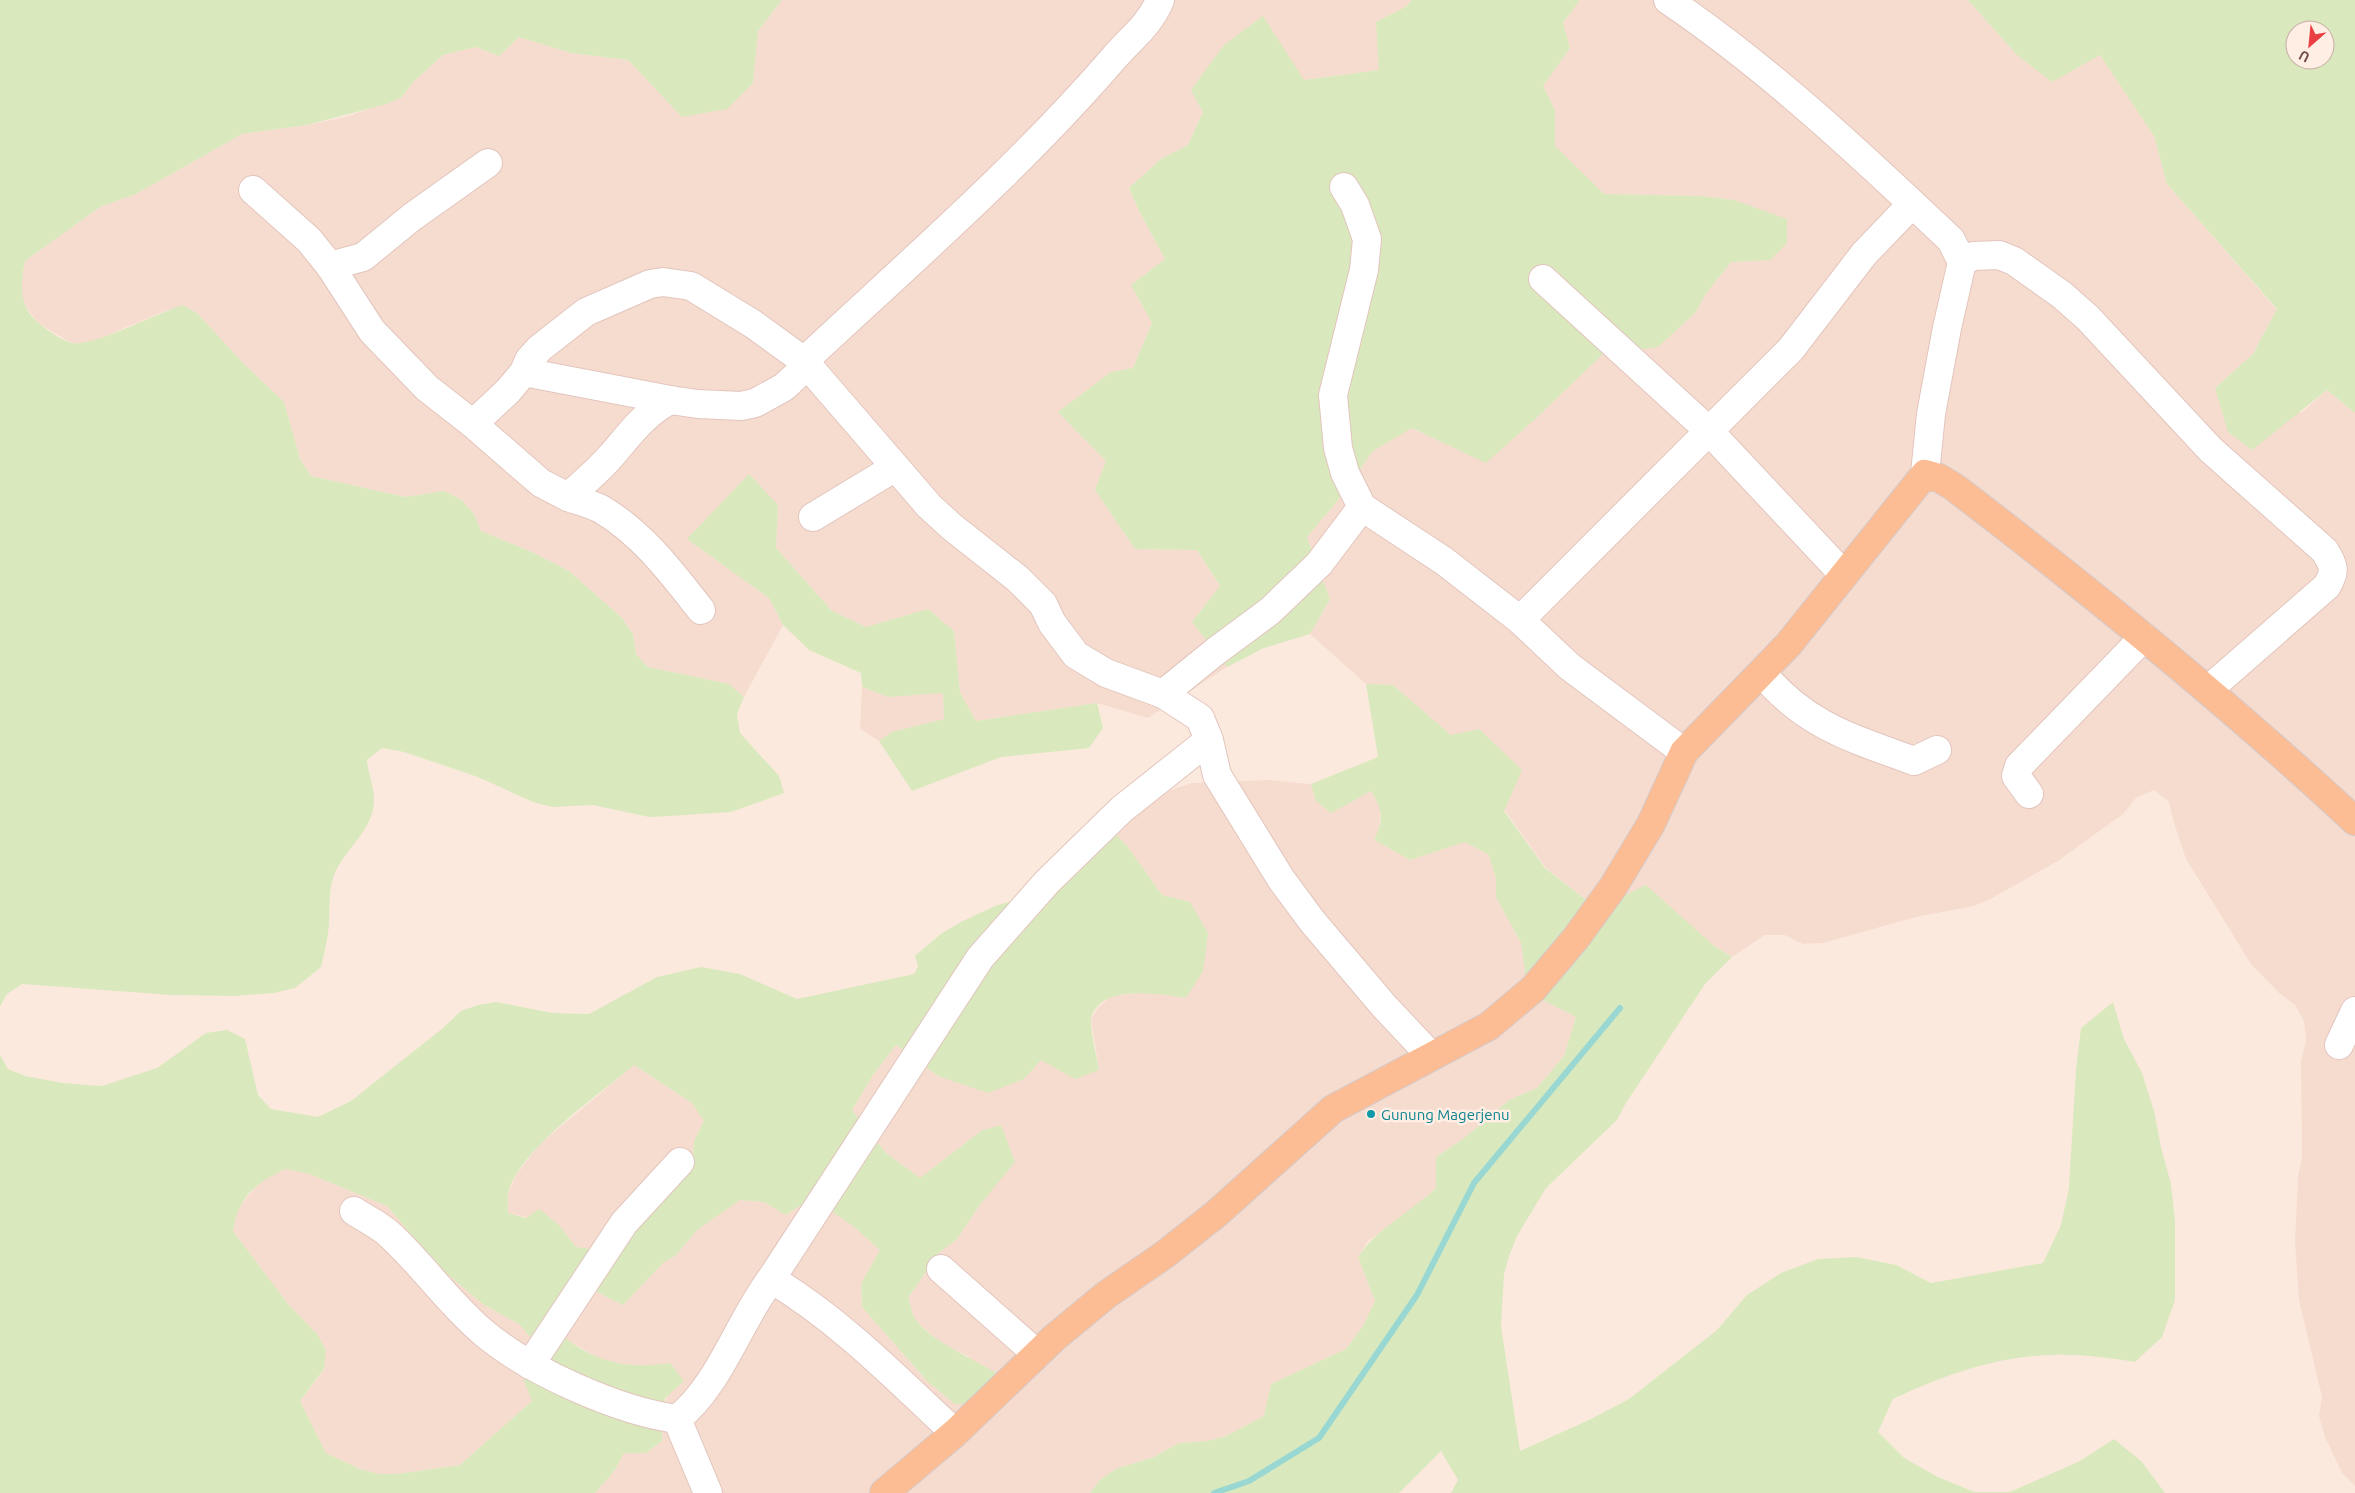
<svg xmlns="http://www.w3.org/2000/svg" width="2355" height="1493" viewBox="0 0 2355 1493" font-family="Ubuntu,sans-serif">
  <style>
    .residential { fill: #f6dccf }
    .green { fill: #d9e9bd; fill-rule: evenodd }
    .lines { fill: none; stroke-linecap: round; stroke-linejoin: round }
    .stream { stroke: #99d7d2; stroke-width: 6 }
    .minor-casing { stroke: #e2c5bd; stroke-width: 30 }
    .major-casing { stroke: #d5c9c8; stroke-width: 30 }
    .minor { stroke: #fff; stroke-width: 28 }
    .major { stroke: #fdbd94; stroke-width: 28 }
    .culture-dot { fill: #0f9aa8; stroke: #ffeee4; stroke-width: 2 }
    .labels { text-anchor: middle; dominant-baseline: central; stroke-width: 5; stroke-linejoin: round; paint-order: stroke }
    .culture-label { font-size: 15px; fill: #0d838f; stroke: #ffeee4; text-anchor: start }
  </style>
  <rect width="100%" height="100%" fill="#fce9de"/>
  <g class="residential">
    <polygon points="782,0 1411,0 1407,6 1376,22 1379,70 1303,80 1263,16 1203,112 1188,145 1161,159 1129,188 1139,211 1165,259 1131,285 1152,323 1133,368 1111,372 1058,412 1106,461 1135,549 1197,550 1220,586 1192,622 1227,667 1148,718 1097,703 976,721 960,692 954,631 928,609 866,627 832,611 776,548 778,505 687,539 769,598 783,625 744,697 729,684 648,667 636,654 633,634 622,618 569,571 534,553 481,531 474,514 462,500 444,491 405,497 311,476 300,459 284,402 241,361 198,314 183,306 165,311 91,342 73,344 38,323 22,302 22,280 25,261 100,207 136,194 242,134 307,125 345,117 401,98 413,82 443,55 476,47 499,56 519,37 571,53 628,60 682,117 752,83 758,31"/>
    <polygon points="1580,0 1968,0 2017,55 2100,55 2154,136 2167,184 2277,310 2253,354 2215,388 2301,413 2327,390 2355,413 2355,1486 2342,1473 2325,1437 2319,1416 2322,1397 2299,1300 2295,1242 2298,1177 2302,1157 2301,1061 2306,1041 2304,1021 2295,1005 2279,993 2251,964 2186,859 2174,823 2169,802 2154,790 2136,798 2123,814 2058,861 1992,898 1974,906 1916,917 1823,943 1803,944 1785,935 1765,935 1732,957 1713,945 1683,920 1598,909 1546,868 1451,735 1393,685 1366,684 1310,634 1330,599 1307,537 1335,504 1373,451 1411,428 1486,462 1533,421 1603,353 1658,347 1696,312 1705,295 1731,262 1770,260 1734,200 1700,196 1604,194 1554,146 1555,110 1543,86 1570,48 1563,23"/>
    <polygon points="862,687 888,697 943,692 944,719 892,732 879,741 860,729"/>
    <polygon points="1268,780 1311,784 1316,801 1371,791 1381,809 1379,829 1374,840 1410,860 1465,842 1489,855 1496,879 1496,897 1521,943 1526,980 1537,997 1576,1017 1564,1056 1537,1088 1509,1100 1463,1139 1436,1157 1436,1188 1419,1205 1368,1241 1358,1257 1375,1301 1363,1326 1346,1349 1271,1384 1264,1416 1226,1436 1207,1441 1179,1443 1154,1457 1116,1469 1101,1480 1090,1493 595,1493 615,1470 624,1453 646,1453 662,1441 670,1363 646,1366 605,1362 564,1338 545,1320 595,1291 623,1305 663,1263 676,1255 697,1230 740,1200 764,1202 786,1215 812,1198 853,1225 880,1250 861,1284 862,1307 928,1382 970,1357 942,1344 915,1320 908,1298 939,1253 957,1239 979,1206 981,1131 920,1178 886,1153 852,1110 873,1075 896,1045 938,1076 1024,1079 1041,1060 1099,1070 1091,1019 1097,1009 1111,996 1147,992 1186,998 1190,902 1162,895 1127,846 1112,830 1151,797 1192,783"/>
    <polygon points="634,1065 692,1103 704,1121 694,1141 693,1157 680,1180 617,1252 576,1247 558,1224 508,1213 508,1194 516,1175 540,1144"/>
    <polygon points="285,1169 307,1173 387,1206 440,1268 484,1305 519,1324 537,1345 532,1401 460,1465 397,1474 379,1474 360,1469 326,1453 300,1401 324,1370 317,1334 288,1304 233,1231 236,1212 247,1197 261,1181"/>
  </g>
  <g class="green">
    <path d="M0,0h782l-24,31 -5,52 -26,26 -45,8 -54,-57 -57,-7 -52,-16 -20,19 -23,-9 -33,8 -30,27 -12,16 -18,7 -76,20 -65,9 -106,60 -36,13 -75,54c-5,26 -7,47 17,65 9,6 19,14 30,17 18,5 88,-31 111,-38l15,9 43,47 43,41 16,57 11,17 94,21 39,-6 18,9 12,14 7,17 53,22 35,18 53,47 11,16 3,20 12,13 81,17 15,13 -7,17 3,19 39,43 5,17 -53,19 -61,4 -21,1 -56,-12 -41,2 -19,-5 -55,-25 -74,-25 -22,-4 -15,12c1,12 7,28 7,38 1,32 -29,50 -40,77 -6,17 -4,33 -5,50 -1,14 -5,28 -8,42l-26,21 -21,5 -39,3 -64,-1 -149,-11 -16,11 -6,12z"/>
    <polygon points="1411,0 1580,0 1563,23 1570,48 1543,86 1555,110 1555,146 1604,194 1700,196 1734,200 1787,219 1787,243 1770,260 1731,262 1705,295 1696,312 1658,347 1603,354 1533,421 1486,463 1412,428 1373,451 1335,504 1307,537 1330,599 1310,634 1264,648 1227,667 1192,622 1220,586 1197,550 1135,549 1095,490 1106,461 1058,412 1111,372 1133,368 1152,323 1131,285 1165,259 1139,211 1129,188 1161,159 1188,145 1203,112 1191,90 1224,45 1263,16 1304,80 1379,70 1376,22 1407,6"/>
    <path d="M1968,0h387v413l-28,-23 -75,60 -24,-18 -13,-44 38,-34 24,-45 -110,-125 -13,-48 -54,-81 -48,27 -35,-27zM2295,30h30v30h-30z"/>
    <polygon points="749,474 778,505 776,548 832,611 866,627 928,609 954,631 960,692 976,721 1097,703 1103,728 1089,748 1001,757 912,791 879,741 892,732 944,719 943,693 888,697 862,687 861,673 809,650 783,625 769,598 687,539"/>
    <path d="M1366,684l27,1 58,50 28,-6 43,41 -18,41 41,57 53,41 48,-24 67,60 19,12 -27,27 -79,119 -9,17 -71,68 -29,48 -8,20 -5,18 -3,52 19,125 69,-31 40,-21 88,-69 30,-35 34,-22 37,-14 38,-2 40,8 35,18 112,-20 18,-38 8,-37 7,-119 5,-41 32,-26 11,37 18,34 12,38 7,36 10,37 4,37v79l-13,37 -27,25c-27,-4 -54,-8 -81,-7 -57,1 -110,20 -161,44l-15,33 26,26 34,19 36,15h36l70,-31 34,-22 28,23 23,31h-714l7,-13 -17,-29 -42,42h-309l10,-13 16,-11 38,-12 25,-14 28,-2 19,-5 38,-20 7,-32 75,-35 17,-23 12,-25 -17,-44c19,-29 53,-45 78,-69v-31l27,-18 46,-39 28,-12 27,-32 12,-39 -39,-20 -11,-17 -5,-37 -25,-46v-18l-7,-24 -24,-13 -55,18 -36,-20c10,-22 9,-28 -3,-49l-40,22 -15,-12 -5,-17 67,-27z"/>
    <path d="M1112,830l15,16 35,49 28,7 18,31 -5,38 -17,27c-25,-4 -87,-15 -95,21 -1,9 6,40 8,51l-24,9 -34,-19 -17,19 -36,14 -50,-17 -42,-31 -23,30 -21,35 34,43 34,25 61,-47 20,-6 14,37 -36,44 -22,33 -18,14 -31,45c3,7 4,17 8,22 16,22 57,38 80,53l-20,31h-21l-27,-22 -66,-75 -1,-23 19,-34 -27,-24 -41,-28 -26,17 -22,-13 -24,-2 -43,30 -21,25 -13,8 -40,42 -28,-14 -50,30c39,36 71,50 125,42l14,18 -19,17 -3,43 -16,12h-22l-9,17 -20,23h-595v-438l8,14 17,7 38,7 39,3 55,-18 49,-35 21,-3 18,9 13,56 13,14 47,8 33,-16 92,-73 18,-17 17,-6 18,-3 56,11 37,1 68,-37 44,-10 39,7 57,25 117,-25 4,-8 -3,-10 27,-23 21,-12 32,-15 59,-18zM634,1065l58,38 12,18 -10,20 -1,16 -13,23 -63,72 -41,-5 -18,-23 -19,-15 -13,9 -18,-5c0,-6 -1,-13 0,-19 10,-44 92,-100 126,-129zM285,1169l22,4 80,33 53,62 44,37 35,19 18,21 -14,33 9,23 -72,64 -63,9h-18l-19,-5 -34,-16 -26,-52 24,-32 2,-19 -9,-16 -29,-30 -55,-73c5,-34 22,-47 52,-62z"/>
  </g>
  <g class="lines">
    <polyline class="stream" points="1214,1493 1249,1481 1319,1438 1417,1295 1474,1183 1620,1008"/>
    <g class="minor-casing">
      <g id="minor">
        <path d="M1160,0c-10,25 -30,39 -47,59 -94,109 -204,204 -309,302l-6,13 -14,13 -29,16 -14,3 -43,-2 -28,-4 -146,-28 5,-12 11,-12 46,-36 64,-28 13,-2 28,4 62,38 51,37 125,145 23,21 66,52 25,25 9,19 24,32 30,18 57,21 37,24 9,22 8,35 64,104 31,42 72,85 47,50"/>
        <path d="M1668,0c103,70 193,155 283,240l11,22 -15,66 -16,86 -6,60"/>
        <polyline points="1344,187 1355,205 1367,239 1364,270 1333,395 1338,448 1345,473 1362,507 1444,561 1520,620 1570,667 1684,752"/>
        <polyline points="253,190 309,240 330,266 372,331 427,388 473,424"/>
        <path d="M1962,262l11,-6 26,-1 15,6 48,34 26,23 123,132 114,101c9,16 11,19 2,35l-118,103"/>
        <polyline points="330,266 363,257 412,217 488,163"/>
        <polyline points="1543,279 1709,431 1791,349 1864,254 1912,204"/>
        <path d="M524,372l-16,19 -35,33 68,59 27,14c15,-14 30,-26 43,-41 19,-22 33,-42 59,-56"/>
        <path d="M568,497c11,4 23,7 33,12 42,25 70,63 100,101"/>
        <polyline points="813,517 894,468"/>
        <polyline points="1520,620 1709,431 1844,575"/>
        <path d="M1762,673c44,53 90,65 152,88l23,-11"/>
        <polyline points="1163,694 1216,651 1270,611 1319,564 1362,507"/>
        <polyline points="2029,794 2016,776 2019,766 2144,637"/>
        <polyline points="2339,1045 2355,1011"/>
        <path d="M354,1211c12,8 25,14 35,23 34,31 60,70 95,99 45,38 134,78 193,86 43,-34 61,-96 94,-140 69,41 126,100 184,154"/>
        <polyline points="941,1269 1037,1354"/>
        <polyline points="771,1279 980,958 1047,882 1122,809 1209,740"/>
        <polyline points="530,1365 624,1223 680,1162"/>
        <polyline points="677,1419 708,1493"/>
      </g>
    </g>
    <g class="major-casing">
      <path id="major" d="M884,1493l71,-60 99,-95 52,-43 58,-40 52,-41 117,-105 156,-83 44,-37 43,-51 37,-51 38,-63 33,-72 104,-107 137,-171 14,4 15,9c139,106 273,215 401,334"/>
    </g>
    <use href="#minor" class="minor"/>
    <use href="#major" class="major"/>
  </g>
  <circle class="culture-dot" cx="1371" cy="1114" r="5"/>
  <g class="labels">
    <g class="culture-label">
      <text x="1381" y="1114">Gunung Magerjenu</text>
    </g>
  </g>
  <g transform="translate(2310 45) rotate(207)"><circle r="24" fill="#ffeee4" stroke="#c7ada5"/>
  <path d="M0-4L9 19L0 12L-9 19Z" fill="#e93f42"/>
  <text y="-8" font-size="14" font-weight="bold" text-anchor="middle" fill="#724b46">U</text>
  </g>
</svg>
